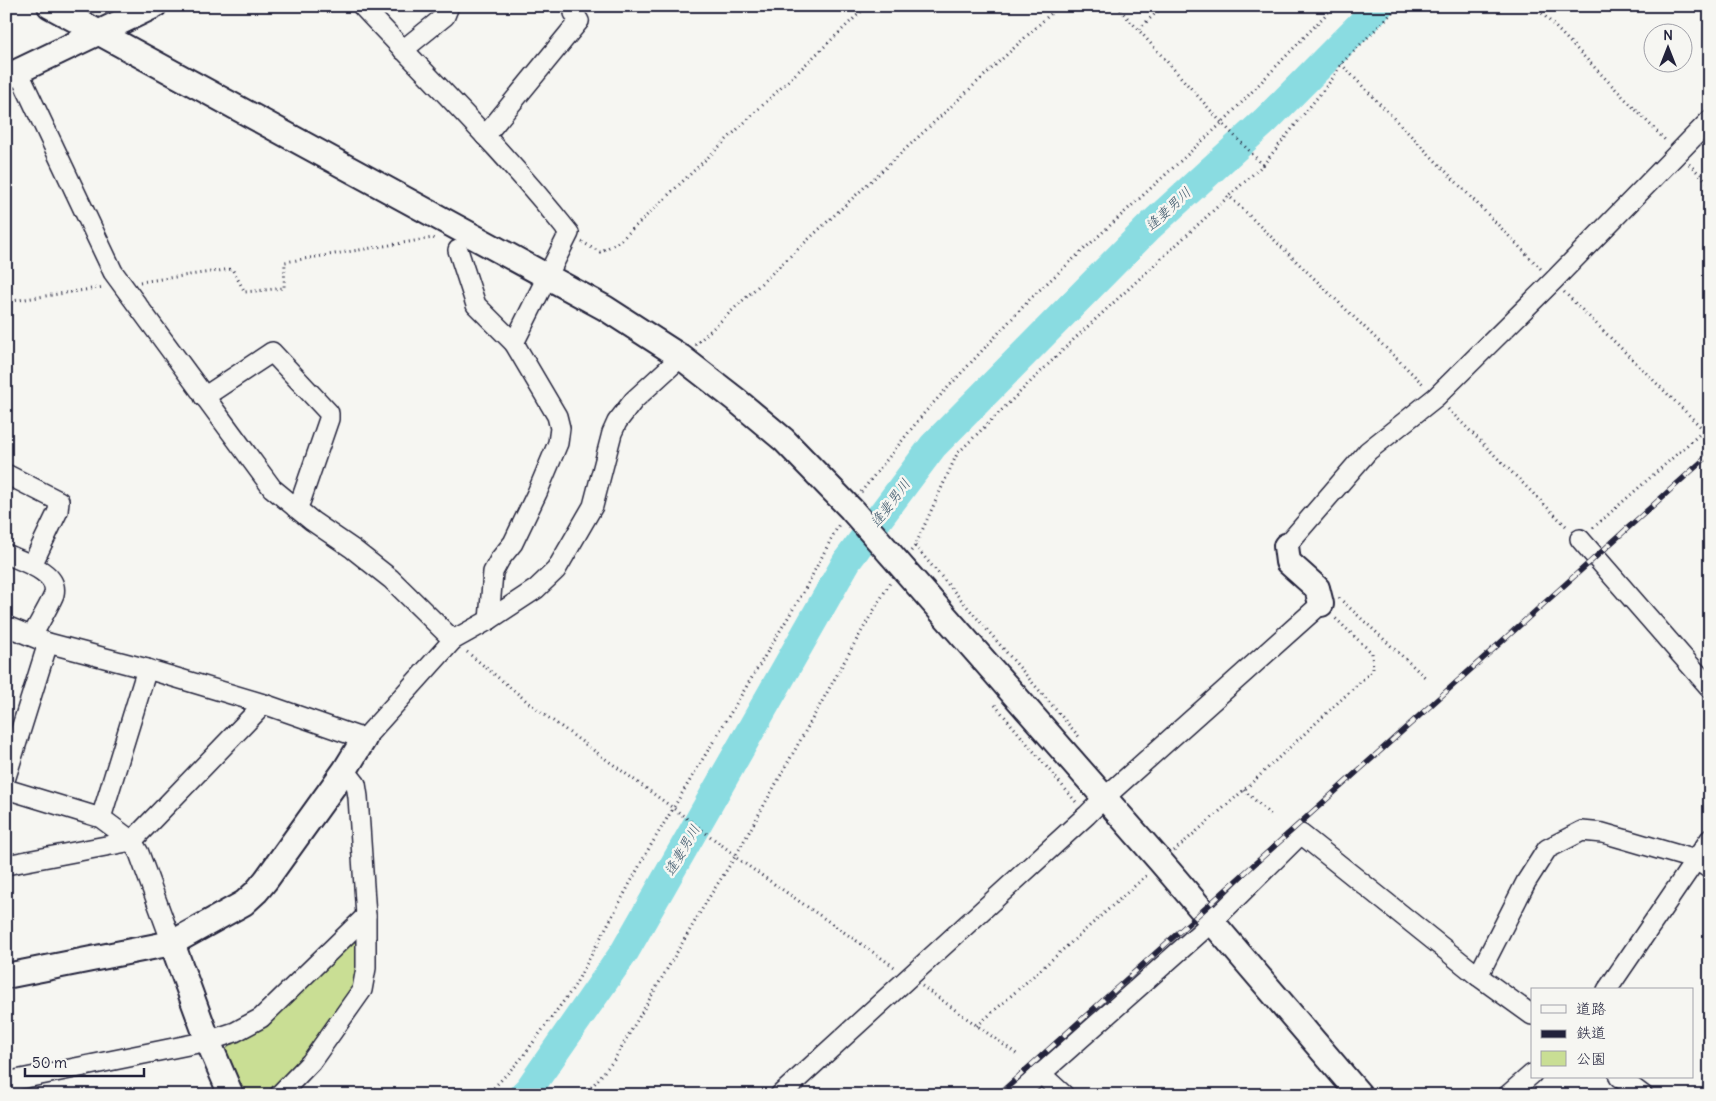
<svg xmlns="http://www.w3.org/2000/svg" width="1716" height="1101" viewBox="0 0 1716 1101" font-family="Delius,'Klee One',sans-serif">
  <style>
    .green { fill: #c9de94; stroke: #768068 }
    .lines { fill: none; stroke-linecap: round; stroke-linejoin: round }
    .river { stroke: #8adce1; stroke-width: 29 }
    .minor-casing { stroke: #22223b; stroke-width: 22 }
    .tertiary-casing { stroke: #22223b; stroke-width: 28 }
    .path { stroke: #22223b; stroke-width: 3; stroke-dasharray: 1 4; stroke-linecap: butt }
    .minor { stroke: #f6f6f2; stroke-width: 19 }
    .tertiary { stroke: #f6f6f2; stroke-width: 24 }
    .rail-casing { stroke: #22223b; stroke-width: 5.5 }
    .rail { stroke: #f6f6f2; stroke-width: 4; stroke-dasharray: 11; stroke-linecap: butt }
    .labels { text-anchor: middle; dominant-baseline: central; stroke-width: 5; stroke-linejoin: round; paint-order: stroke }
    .water-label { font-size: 14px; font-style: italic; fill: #415a6d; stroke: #f6f6f2 }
  </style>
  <rect width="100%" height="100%" fill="#f6f6f2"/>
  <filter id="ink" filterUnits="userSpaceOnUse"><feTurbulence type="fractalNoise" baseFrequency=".02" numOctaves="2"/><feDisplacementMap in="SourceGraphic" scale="10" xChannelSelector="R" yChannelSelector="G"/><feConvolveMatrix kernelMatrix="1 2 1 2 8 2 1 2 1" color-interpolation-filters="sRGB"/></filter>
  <g filter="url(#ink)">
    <polygon class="green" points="356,932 361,938 358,989 277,1095 245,1095 226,1050 232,1040"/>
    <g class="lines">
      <polyline class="river" points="523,1095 529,1089 625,951 847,561 933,446 1148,228 1266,120 1379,6"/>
      <g class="minor-casing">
        <g id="minor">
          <path d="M362,6c70,75 144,147 207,227l-55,110 43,73 3,12 -2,15 -21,50 -24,50 -13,16 -7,13 -4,48"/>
          <polyline points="403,50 445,16 449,6"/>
          <polyline points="18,71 113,272 272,488 312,521 353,549 391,579 453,640"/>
          <polyline points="485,136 579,21 574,13"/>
          <polyline points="458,250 476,305 514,343"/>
          <polyline points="204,397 272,352 329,413 329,419 301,500 296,508"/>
          <polyline points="6,474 59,501 58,511 32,565"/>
          <polyline points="1580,539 1710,688"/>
          <polyline points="1286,546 1368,451 1436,397 1553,281 1710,120"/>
          <path d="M6,554c15,7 53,18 48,40 -3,9 -17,32 -22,42"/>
          <polyline points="6,626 48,643 147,669 264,704 364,739 453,640 489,620 536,589 556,570 593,506 612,433 617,422 634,400 681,357"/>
          <polyline points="6,777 48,643"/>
          <polyline points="6,789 101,818 132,841 139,853 172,943"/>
          <polyline points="101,818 147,669"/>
          <polyline points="6,865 132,841 264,704"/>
          <polyline points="1478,976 1526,882 1547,849 1582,831 1603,833 1696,860 1710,869"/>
          <polyline points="1607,990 1710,839"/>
          <polyline points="1040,1073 1064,1095"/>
          <polyline points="1619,1077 1643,1095"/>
          <polyline points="6,1082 208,1041 235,1032 261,1018 366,916"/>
          <polyline points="279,1095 311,1062 362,990 366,968 366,916 358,797 356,784 345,770"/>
          <polyline points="780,1095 1087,815 1104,798 1321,604"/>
          <polyline points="1017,1095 1212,922 1301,834 1478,976 1532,1015"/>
          <polyline points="1508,1095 1532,1074"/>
        </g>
      </g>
      <g class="tertiary-casing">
        <g id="tertiary">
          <polyline points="50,6 605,308 681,357 735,399 784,440 851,509 1161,862 1360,1095"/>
          <polyline points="6,77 154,6"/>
          <polyline points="1286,546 1288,562 1317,588 1321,604"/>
          <polyline points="172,943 208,1041 231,1095"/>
          <polyline points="6,976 172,943 244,903 256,892 266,880 345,770 364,739"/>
        </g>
      </g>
      <g class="path">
        <polyline points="1117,6 1222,123 1263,165 1229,196 1424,385"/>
        <polyline points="1535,6 1667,142"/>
        <polyline points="1139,29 1163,6"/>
        <polyline points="1341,64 1542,270"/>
        <polyline points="1689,164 1710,184"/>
        <polyline points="1263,165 1333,78 1341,64 1399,6"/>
        <polyline points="582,242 600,252 620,241 867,6"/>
        <polyline points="140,282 232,269 245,292 284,288 285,262 433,238 435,239"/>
        <polyline points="1564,292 1704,430"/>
        <polyline points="6,302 104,287"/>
        <polyline points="695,345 1059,6"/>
        <polyline points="1448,409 1568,528"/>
        <polyline points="861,492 925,412 1033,296 1222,123 1334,6"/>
        <polyline points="1593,528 1710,425"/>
        <polyline points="915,546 1081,739"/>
        <polyline points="911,551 915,546 957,454 1071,342 1229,196"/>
        <polyline points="1339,598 1427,679"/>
        <polyline points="467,652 534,707 673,808 731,852 735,857 896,968"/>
        <polyline points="995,705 1076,802"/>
        <polyline points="1244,790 1271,815"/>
        <polyline points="1174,851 1244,790 1373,670 1372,653 1334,617"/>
        <polyline points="922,986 1018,1055"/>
        <polyline points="977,1026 1147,875"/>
        <polyline points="487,1095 521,1059 574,987 648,850 804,591 839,524"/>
        <polyline points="585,1095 614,1060 708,899 735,857 853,646 891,581"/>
      </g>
      <use href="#minor" class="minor"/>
      <use href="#tertiary" class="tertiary"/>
      <g class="rail-casing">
        <polyline id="rail" points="998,1095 1710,454"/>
      </g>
      <use href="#rail" class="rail"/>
    </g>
  </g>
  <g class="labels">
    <g class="water-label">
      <text transform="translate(1168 209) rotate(-43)">逢妻男川</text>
      <text transform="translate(890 503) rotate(-53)">逢妻男川</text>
      <text transform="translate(682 850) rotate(-60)">逢妻男川</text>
    </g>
  </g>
  <rect width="1716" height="1101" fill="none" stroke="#f6f6f2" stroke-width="25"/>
  <rect x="12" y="12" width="1691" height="1076" fill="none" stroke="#22223b" stroke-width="2" filter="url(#ink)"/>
  <rect x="1531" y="988" width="162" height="90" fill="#f6f6f2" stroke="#a1a1a9"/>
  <rect x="1541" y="1005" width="25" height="8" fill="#f6f6f2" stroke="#a1a1a9"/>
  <text x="1576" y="1014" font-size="15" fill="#22223b">道路</text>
  <rect x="1541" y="1030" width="25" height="8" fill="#22223b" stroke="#a1a1a9"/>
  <text x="1576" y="1038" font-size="15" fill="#22223b">鉄道</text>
  <rect x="1541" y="1051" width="25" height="15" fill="#c9de94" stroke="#a1a1a9"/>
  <text x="1576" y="1064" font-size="15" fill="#22223b">公園</text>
  <g transform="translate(1668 48)"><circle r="24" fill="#f6f6f2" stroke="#a1a1a9"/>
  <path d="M0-4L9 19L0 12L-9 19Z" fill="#22223b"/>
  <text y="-8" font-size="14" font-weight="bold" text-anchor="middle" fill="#22223b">N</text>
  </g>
  <path d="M25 1068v8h119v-8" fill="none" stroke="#22223b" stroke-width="2.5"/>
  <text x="32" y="1068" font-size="15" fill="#22223b" stroke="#f6f6f2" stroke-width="4" paint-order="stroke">50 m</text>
</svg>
